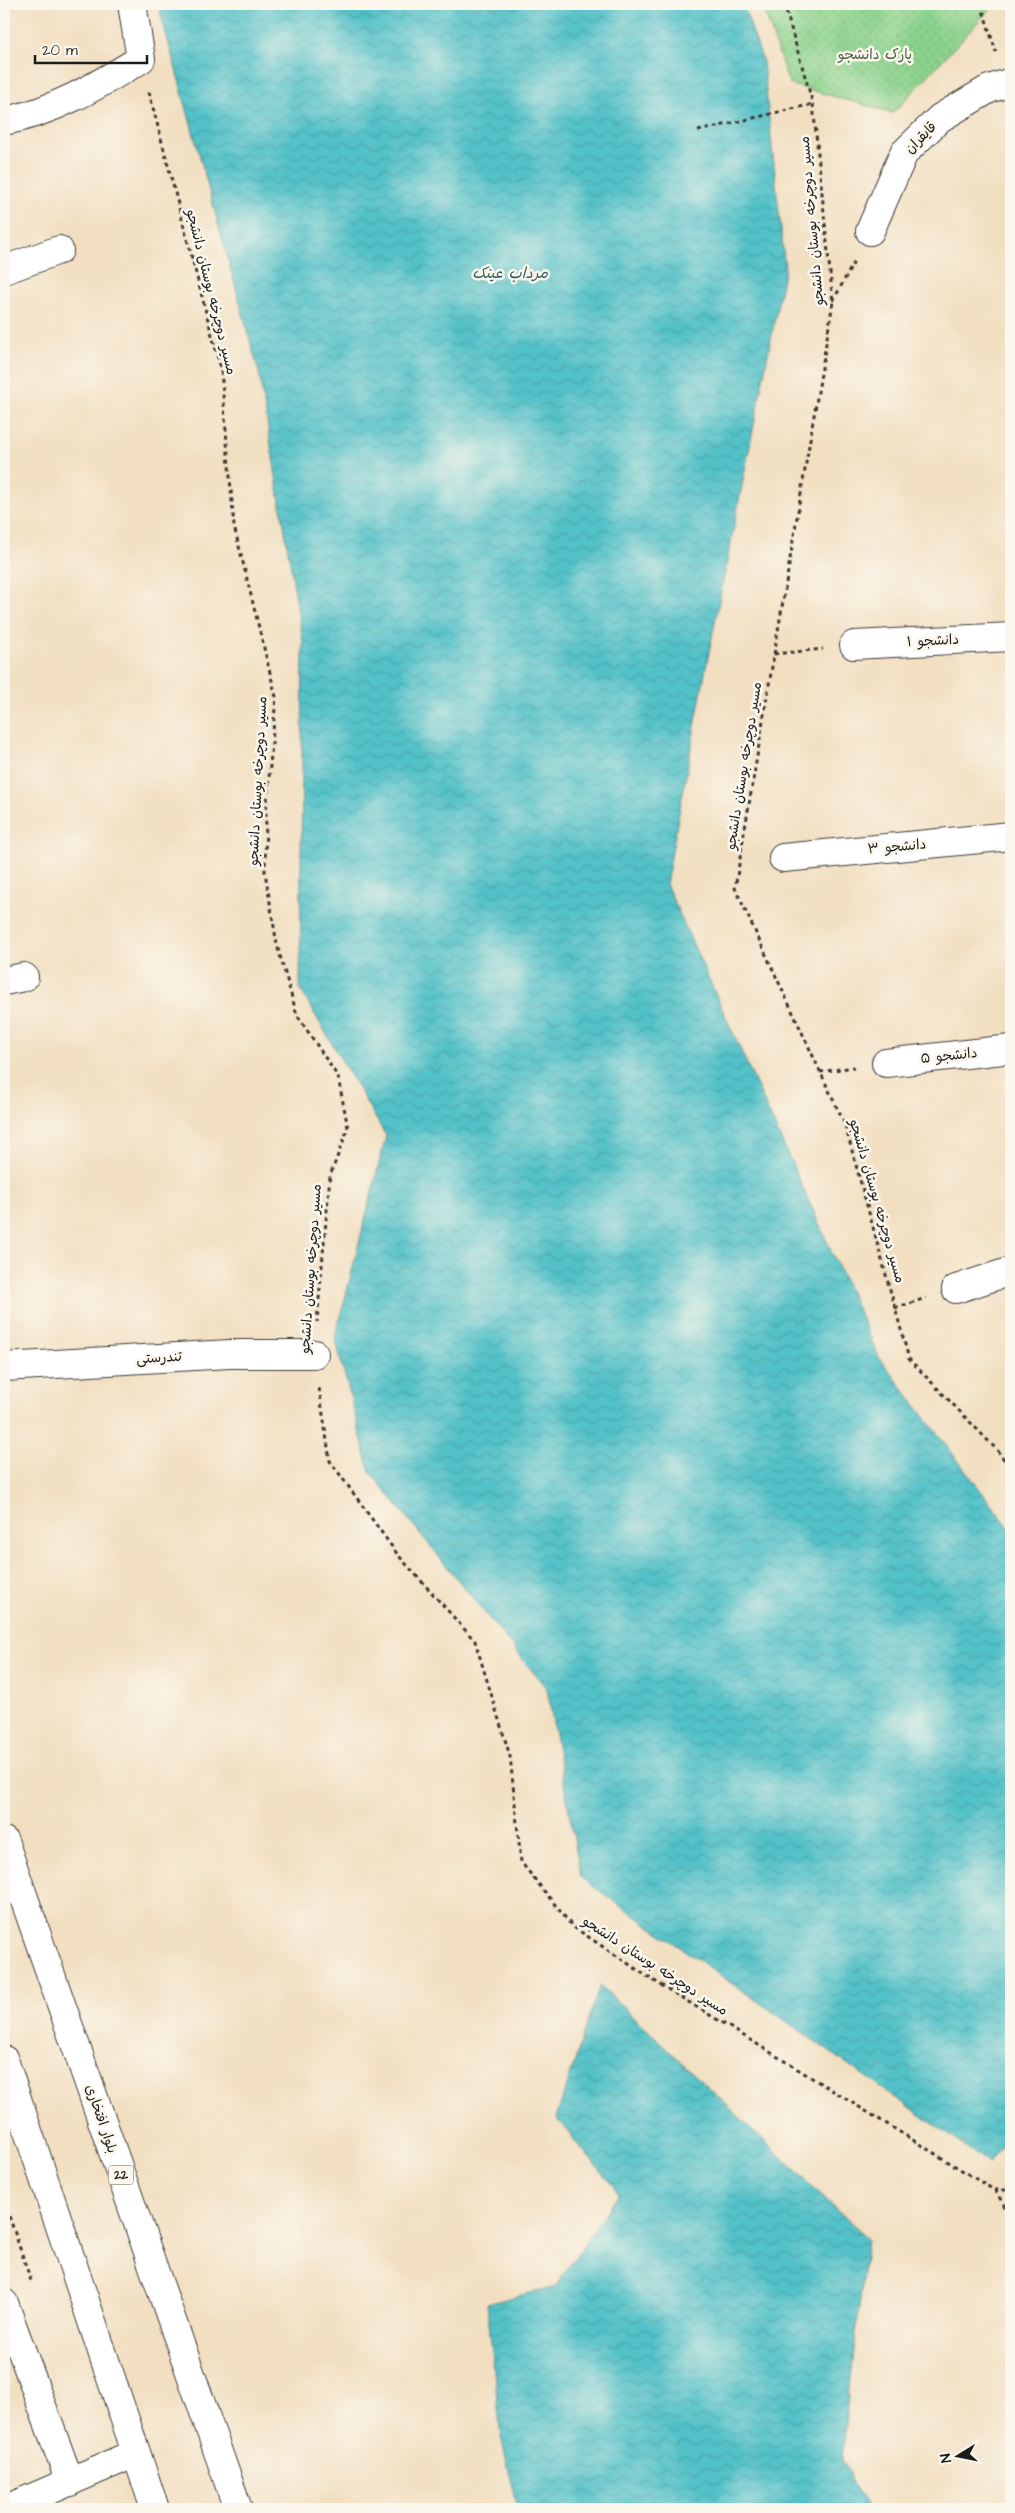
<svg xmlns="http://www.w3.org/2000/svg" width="1015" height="2513" viewBox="0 0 1015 2513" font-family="'Architects Daughter','Playpen Sans Arabic',sans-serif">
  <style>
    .park { fill: url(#park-dots); stroke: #547754 }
    .water { fill: url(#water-waves); stroke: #376e72 }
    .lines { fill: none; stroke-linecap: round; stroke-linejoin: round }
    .minor-casing { stroke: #3c3935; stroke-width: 30 }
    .highway-casing { stroke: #3c3935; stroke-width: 30 }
    .path { stroke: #3c3935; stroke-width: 3; stroke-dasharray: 4 4; stroke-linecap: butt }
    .minor { stroke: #fff; stroke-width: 28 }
    .highway { stroke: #fff; stroke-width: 28 }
    .labels { text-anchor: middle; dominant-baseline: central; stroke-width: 5; stroke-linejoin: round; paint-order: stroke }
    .shield { fill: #fbf7ec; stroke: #5f5e5a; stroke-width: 1 }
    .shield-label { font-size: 12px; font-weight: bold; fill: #1c1c1c }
    .park-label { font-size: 14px; fill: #435c43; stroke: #fbf7ec }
    .street-label { font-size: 14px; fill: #1c1c1c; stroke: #fbf7ec }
    .water-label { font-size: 15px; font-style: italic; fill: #325e61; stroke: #fbf7ec }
  </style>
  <defs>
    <pattern id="park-dots" width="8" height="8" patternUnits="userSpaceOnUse" patternTransform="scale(1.25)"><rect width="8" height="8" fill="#8bd28c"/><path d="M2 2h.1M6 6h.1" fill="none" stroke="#77b478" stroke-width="1.8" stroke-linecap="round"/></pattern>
    <pattern id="water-waves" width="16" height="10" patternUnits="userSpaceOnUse" patternTransform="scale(1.25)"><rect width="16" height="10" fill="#52c1c8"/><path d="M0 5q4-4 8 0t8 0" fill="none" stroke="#47a5ab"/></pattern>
  </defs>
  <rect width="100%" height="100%" fill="#fbf7ec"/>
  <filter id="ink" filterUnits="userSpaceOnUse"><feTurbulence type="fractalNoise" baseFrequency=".02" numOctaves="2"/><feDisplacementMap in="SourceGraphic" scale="10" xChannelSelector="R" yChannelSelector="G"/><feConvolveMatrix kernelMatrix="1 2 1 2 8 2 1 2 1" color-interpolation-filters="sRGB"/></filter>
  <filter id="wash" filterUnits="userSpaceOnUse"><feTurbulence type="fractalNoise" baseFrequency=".0096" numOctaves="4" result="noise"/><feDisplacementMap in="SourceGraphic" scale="20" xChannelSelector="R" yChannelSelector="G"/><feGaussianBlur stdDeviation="1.12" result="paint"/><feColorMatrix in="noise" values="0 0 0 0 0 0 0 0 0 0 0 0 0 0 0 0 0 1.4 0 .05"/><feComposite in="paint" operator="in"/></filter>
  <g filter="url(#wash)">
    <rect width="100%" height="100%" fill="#f2dfc1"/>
    <polygon class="park" points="762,4 995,4 893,113 789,84"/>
    <g class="water">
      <polygon points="158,4 743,4 763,62 785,268 704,678 666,884 879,1357 1011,1530 1011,2135 989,2163 581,1878 547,1689 370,1472 335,1338 386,1136 300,989 303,642 259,373"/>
      <polygon points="600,1985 867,2238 842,2459 866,2509 518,2509 501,2437 487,2304 556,2286 619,2193 556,2118"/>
    </g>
  </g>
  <g filter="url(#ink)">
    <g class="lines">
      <g class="minor-casing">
        <g id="minor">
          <path d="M4,121c50,-9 94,-36 137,-62l-9,-55"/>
          <polyline points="870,231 904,153 940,118 989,89 1011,82"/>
          <polyline points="4,270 59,250"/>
          <polyline points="854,645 1011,637"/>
          <polyline points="783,858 1011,836"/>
          <polyline points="4,981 24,977"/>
          <polyline points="886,1063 1011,1049"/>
          <polyline points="956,1289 1011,1271"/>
          <polyline points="4,1367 229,1354 314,1354"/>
          <polyline points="4,2303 70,2482"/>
          <polyline points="6,2509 136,2453"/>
        </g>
      </g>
      <g class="highway-casing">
        <g id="highway">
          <polyline points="4,1841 238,2509"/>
          <polyline points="4,2060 155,2509"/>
        </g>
      </g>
      <g class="path">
        <polyline points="784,4 813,104 833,302 735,888 845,1125 909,1359 998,1451 1011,1469"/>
        <polyline points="981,4 996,52"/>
        <polyline points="149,92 221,370 234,526 276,697 266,812 265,872 277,945 297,1015 338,1077 348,1128 330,1176 317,1322"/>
        <polyline points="698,131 813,104"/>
        <polyline points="833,301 855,260"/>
        <polyline points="774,654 823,649"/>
        <polyline points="820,1072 854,1067"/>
        <polyline points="895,1308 926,1298"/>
        <polyline points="319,1388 330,1461 398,1555 475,1641 510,1756 521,1862 572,1926 648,1977 994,2190 1011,2190"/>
        <polyline points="995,2190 1011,2217"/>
        <polyline points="4,2201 31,2281"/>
      </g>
      <use href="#minor" class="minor"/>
      <use href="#highway" class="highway"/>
    </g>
  </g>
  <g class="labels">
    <rect class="shield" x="108.5" y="2165.5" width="25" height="19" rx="4"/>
    <g class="shield-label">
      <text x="121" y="2175">22</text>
    </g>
    <g class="park-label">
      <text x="875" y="55">پارک دانشجو</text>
    </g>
    <g class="street-label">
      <text transform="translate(921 138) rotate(-45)">قایقران</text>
      <text transform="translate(812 221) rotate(-95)">مسیر دوچرخه بوستان دانشجو</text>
      <text transform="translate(211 292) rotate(76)">مسیر دوچرخه بوستان دانشجو</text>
      <text transform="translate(933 641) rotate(-3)">دانشجو ۱</text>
      <text transform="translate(744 766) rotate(-81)">مسیر دوچرخه بوستان دانشجو</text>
      <text transform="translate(258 781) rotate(-87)">مسیر دوچرخه بوستان دانشجو</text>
      <text transform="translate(897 847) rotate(-5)">دانشجو ۳</text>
      <text transform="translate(949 1056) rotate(-6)">دانشجو ۵</text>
      <text transform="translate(877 1201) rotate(74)">مسیر دوچرخه بوستان دانشجو</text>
      <text transform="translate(311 1269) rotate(-86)">مسیر دوچرخه بوستان دانشجو</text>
      <text transform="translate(159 1358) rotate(-3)">تندرستی</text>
      <text transform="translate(655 1966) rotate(33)">مسیر دوچرخه بوستان دانشجو</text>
      <text transform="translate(101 2119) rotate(71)">بلوار افتخاری</text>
    </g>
    <g class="water-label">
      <text x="510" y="273">مرداب عینک</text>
    </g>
  </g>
  <rect width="1015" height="2513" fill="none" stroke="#fbf7ec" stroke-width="20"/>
  <g transform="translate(958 2456) rotate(260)" stroke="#fbf7ec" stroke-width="4" paint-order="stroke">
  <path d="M0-4L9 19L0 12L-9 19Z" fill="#1c1c1c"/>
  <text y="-8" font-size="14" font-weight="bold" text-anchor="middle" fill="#1c1c1c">N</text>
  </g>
  <path d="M35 55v8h112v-8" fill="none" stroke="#1c1c1c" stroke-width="2.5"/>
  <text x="42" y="55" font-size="15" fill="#1c1c1c" stroke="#fbf7ec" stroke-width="4" paint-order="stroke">20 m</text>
</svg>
